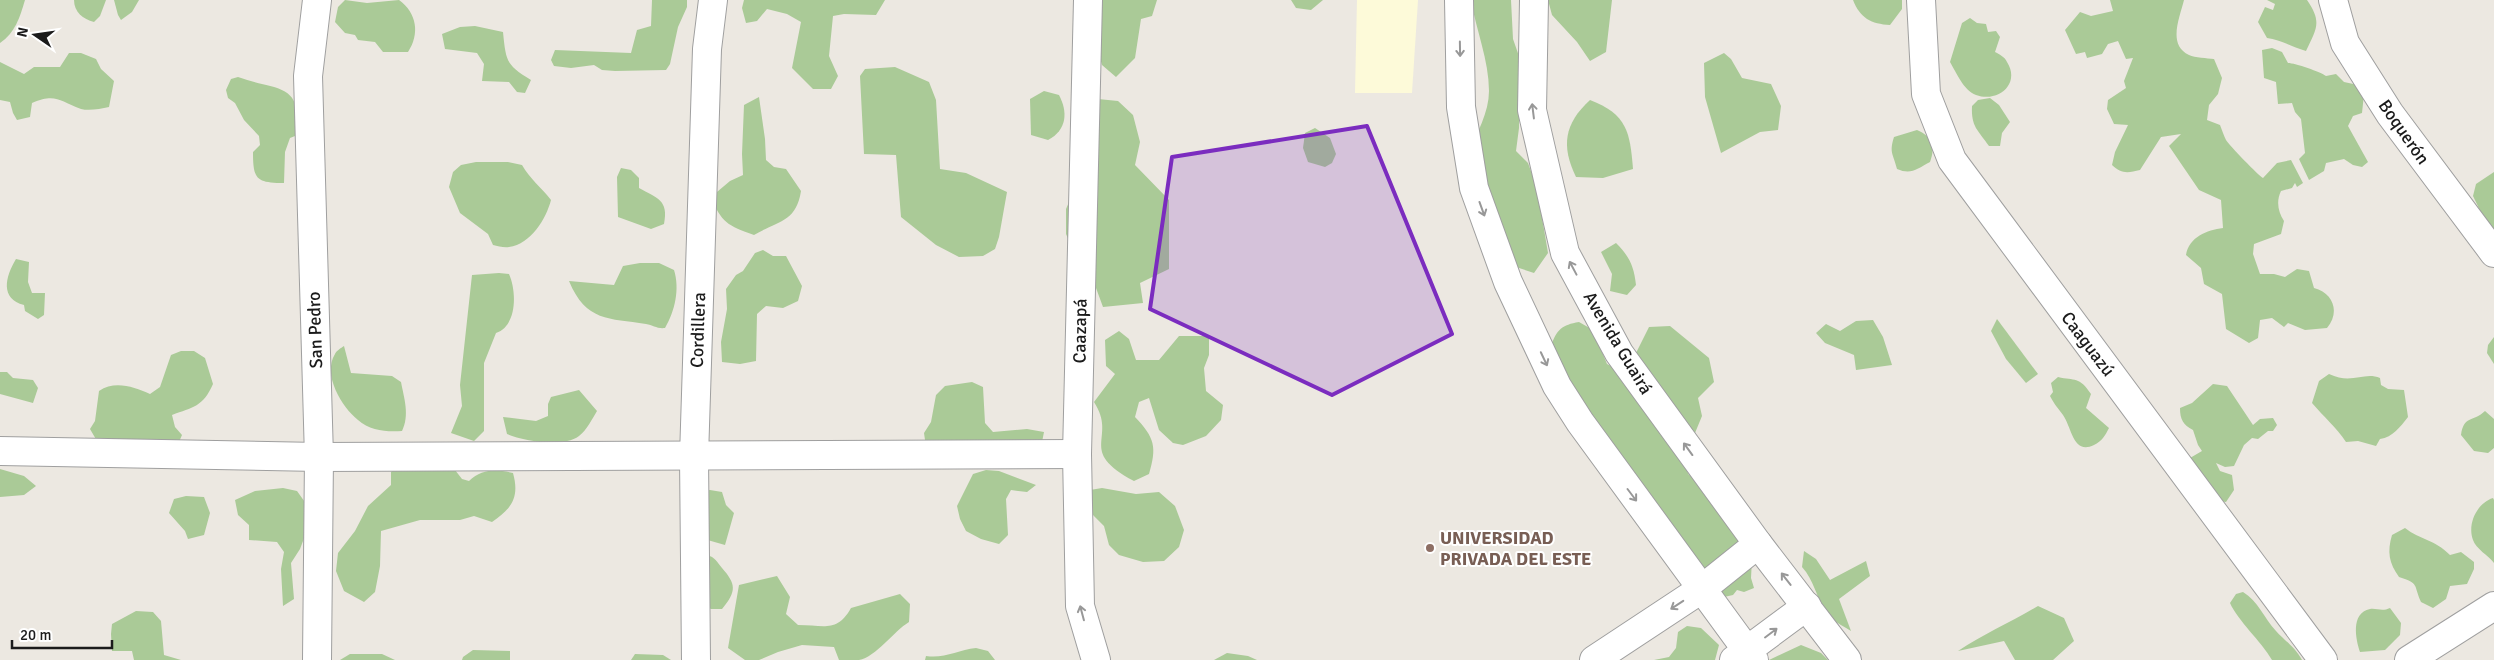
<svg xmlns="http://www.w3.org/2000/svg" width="2494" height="660" viewBox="0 0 2494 660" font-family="Signika,sans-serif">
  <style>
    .education { fill: #fdfad9 }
    .forest { fill: #aaca97 }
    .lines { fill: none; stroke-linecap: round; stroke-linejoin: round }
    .minor-casing { stroke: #9f9f9f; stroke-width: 30 }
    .minor { stroke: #fff; stroke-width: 28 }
    .oneway { stroke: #989898 }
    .marked { fill: #7b2cbf; fill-opacity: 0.2; stroke: #7b2cbf; stroke-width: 4; stroke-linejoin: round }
    .education-dot { fill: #8d6e63; stroke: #fff; stroke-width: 2 }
    .labels { text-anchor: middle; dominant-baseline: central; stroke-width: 4; stroke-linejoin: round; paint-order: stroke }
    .street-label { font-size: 18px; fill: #1b1b1b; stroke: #fff }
    .education-label { font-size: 18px; font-weight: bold; fill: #785e54; stroke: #fff; text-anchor: start }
  </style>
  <rect width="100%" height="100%" fill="#ece8e1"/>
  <polygon class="education" points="1357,0 1418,0 1412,93 1355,93"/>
  <g class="forest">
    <path d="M0,0h25c-5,17 -10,33 -25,43z"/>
    <path d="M74,0h32l-6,16 -6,6c-11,-3 -20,-10 -20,-22z"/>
    <polygon points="114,0 139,0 132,12 121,20 118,15"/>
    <path d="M345,0l22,3 32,-3c18,13 21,34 9,52h-25l-8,-10 -17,-2 -3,-5 -10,-2 -10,-11 3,-15z"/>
    <polygon points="652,0 687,0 687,7 678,27 670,64 666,70 615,71 602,70 594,65 571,68 554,66 551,60 555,50 631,53 637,30 651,26"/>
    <polygon points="744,0 885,0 876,15 844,14 833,16 829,56 838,76 831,89 813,89 792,68 801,22 787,14 767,9 757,21 746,23 742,8"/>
    <polygon points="1091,0 1157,0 1152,16 1141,19 1135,58 1116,77 1102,65 1094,37"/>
    <polygon points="1291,0 1323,0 1311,10 1296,8"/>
    <path d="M1471,0h40l2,39 7,20 -1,69 -3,23 12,12 9,25 11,65 -14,20 -21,-7 -45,-113c9,-19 21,-41 21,-62 0,-31 -13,-61 -18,-91z"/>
    <polygon points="1548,0 1612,0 1606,52 1590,61 1577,42 1552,15"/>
    <path d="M1853,0h49v9l-12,16c-19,-1 -30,-7 -37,-25z"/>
    <path d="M2110,0h74c-4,17 -17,45 5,55 6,3 18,3 25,4l8,19 -4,16 -9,11 -2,15 13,5c2,5 4,11 6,15 3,5 33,36 37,38l14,-15 14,-3 12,23 -6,4 -2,-4 -3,5 -11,3c-5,10 -3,21 3,30l-3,13 -27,10 -1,10 7,20h14l11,3 12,-8 12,2 5,17c20,5 26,25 13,40l-22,2 -17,-7 -4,4 -12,-9 -12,2 -2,18 -9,5 -23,-14 -4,-35 -18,-10 -3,-16 -15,-13c3,-18 21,-25 37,-27l-2,-28 -22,-10 -30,-44 12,-12 -20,3 -21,33c-12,3 -19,4 -28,-5l3,-13 13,-27 -14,-1 -7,-15 1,-9 18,-12 -2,-7 9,-23 -7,1 -8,-18 -10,3 -6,10 -15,4 -2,-6 -9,2 -11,-24 15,-18 11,4 22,-5z"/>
    <path d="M2267,0h40c15,22 10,28 -1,51 -14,-4 -25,-11 -39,-13l-9,-16 7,-15 8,3 2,-6z"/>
    <path d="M1970,18l7,5 9,1 2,8 8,-1 4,6 -5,15c4,2 10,5 12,10 14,22 -9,41 -31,33 -12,-4 -20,-23 -26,-33l12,-39z"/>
    <path d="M475,26l28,6c3,29 3,33 28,48l-6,13 -8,-1 -8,-10 -27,-1 2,-17 -7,-11 -32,-4 -3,-15 18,-7z"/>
    <path d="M2272,48l10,4 6,11c7,0 33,9 38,13l10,-2 8,8 14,3 6,9 -2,19 -9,3 -5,10 20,36 -6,5 -9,-2 -9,-6 -18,4 -2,8 -15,9 -10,-21 6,-6 -4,-34 -6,-7 -3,-9 -14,1 -2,-22 -12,-4 -2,-28z"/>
    <path d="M69,53h12l15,6 5,10 13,12 -5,26c-9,2 -20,4 -28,2 -22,-8 -25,-16 -49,-6l-2,14 -13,3 -4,-7 -3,-11 -10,-2v-38l24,12 10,-7h26z"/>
    <polygon points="1724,53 1731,59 1742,78 1771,84 1781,106 1778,130 1760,132 1721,153 1705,97 1704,63"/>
    <polygon points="895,67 929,82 936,100 940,169 966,173 1007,192 999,237 995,249 983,256 959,257 936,245 901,217 896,155 864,154 860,76 865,69"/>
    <path d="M238,77c38,14 67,4 57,59l-5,2 -5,14 -1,31c-28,0 -31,-4 -31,-31l7,-7 -1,-9 -15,-16 -9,-17 -7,-5 -2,-8 5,-11z"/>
    <path d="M1044,91l15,4c9,17 8,35 -11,45l-17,-5 -1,-36z"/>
    <path d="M759,97l6,42 1,21 8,7 12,2 15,22c-5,32 -24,30 -47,44 -26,-9 -33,-13 -43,-38l19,-16 13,-6 -1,-21 2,-49z"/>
    <path d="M1990,98l9,7 11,17 -8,11 -2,13h-11c-11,-16 -18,-19 -17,-40l6,-6z"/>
    <polygon points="1098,99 1118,101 1133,115 1140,142 1135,165 1169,200 1169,269 1140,283 1143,303 1103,307 1096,288 1081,267 1066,234 1066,209 1075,188"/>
    <path d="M1590,100c37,14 40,32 43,69l-30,9 -27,-1c-15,-31 -12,-53 14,-77z"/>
    <polygon points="1315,128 1330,138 1336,154 1332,163 1325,167 1308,162 1303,148 1305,133"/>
    <path d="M1917,130c15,6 19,17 13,32 -13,7 -19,13 -33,7 -4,-16 -8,-16 -3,-32z"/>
    <path d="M476,162h32l14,3c8,14 19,22 29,35 -5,19 -20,44 -42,47 -5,1 -11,-1 -16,-2l-5,-11 -28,-21 -11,-26 4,-15 8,-7z"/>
    <path d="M621,168l10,2 8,8v10c18,10 30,12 25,36l-13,5 -33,-12 -1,-40z"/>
    <polygon points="2494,172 2494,233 2489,229 2473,196 2476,184"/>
    <path d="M1616,243c13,13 18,23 20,42l-9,10 -17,-4 2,-17 -11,-22z"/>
    <polygon points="763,250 773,256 786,256 802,286 798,301 783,308 766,306 757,314 756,361 740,364 722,362 721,342 727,309 726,289 736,275 743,271 755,253"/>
    <path d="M16,259l13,3 -1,20 4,11h13l-1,22 -6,4 -13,-8 -1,-6c-24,-6 -19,-28 -8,-46z"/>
    <path d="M640,263h19l15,7c6,19 1,41 -9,58 -8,1 -12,-3 -19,-4 -37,-6 -60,-2 -77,-43l45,4 9,-19z"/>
    <path d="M499,273l10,1c8,18 8,52 -13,59l-12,30v68l-10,10 -23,-8 11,-27 -2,-21 12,-110z"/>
    <polygon points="1997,319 2038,374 2026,383 2006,359 1991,331"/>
    <polygon points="1873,320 1883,337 1892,365 1856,370 1854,355 1825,343 1816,333 1826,324 1840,331 1856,321"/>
    <path d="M1579,322l14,8 14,34 6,3 65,86 11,22 9,3 54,81 -1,19 3,10 -10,4 -7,-2 -4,5 -9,2 -110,-118 -63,-133c6,-17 11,-21 28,-24z"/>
    <polygon points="1670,326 1709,358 1714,382 1698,398 1702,416 1695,433 1678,426 1647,376 1636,353 1649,327"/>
    <path d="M1119,331l10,8 7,21h23l20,-24h30v19l-5,13 2,23 17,14 -2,15 -15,16 -23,9 -10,-2 -14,-13 -10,-32 -10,4 -4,15c20,21 22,30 14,57l-15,7c-58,-31 -16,-42 -40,-79l21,-28 -9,-8 -1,-26z"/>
    <polygon points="2494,337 2494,364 2487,353 2488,345"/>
    <path d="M344,346l7,27 41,3 9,6c3,16 9,33 1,49 -15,1 -32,0 -44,-11 -16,-13 -36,-45 -23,-66 1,-3 6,-6 9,-8z"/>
    <path d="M181,351h13l11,7 8,26c-10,23 -20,23 -41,31l3,12 7,8 -4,9 -81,-3 -7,-12 5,-8 4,-30c16,-11 35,-4 51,3l10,-7 11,-32z"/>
    <polygon points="0,372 7,372 13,378 33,380 38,388 33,403 0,394"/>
    <path d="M2329,374c23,11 35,-3 51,4l1,7 7,4 16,1 4,27c-8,10 -15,20 -28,22l-4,7 -18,-5 -12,1c-10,-15 -22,-25 -34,-39l7,-22z"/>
    <path d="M2058,377c17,4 21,-1 33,17l-5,14 23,20c-4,8 -7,13 -15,17 -21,10 -22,-17 -31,-30 -5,-7 -9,-11 -13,-19l3,-4 -2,-9z"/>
    <polygon points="972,382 983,387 985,423 993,432 1027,429 1044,432 1042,442 926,447 924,433 931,422 936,395 945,386"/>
    <path d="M2213,384l14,2 26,39 7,-6 13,-1 4,7 -4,6h-5l-10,8 -6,-1 -8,7 -10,21 -9,1 -9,-4 4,8 12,4 2,15 -8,12 -8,-1 -13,-24 -6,1 -9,-20 12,-7 -4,-6 -5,-15c-10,-5 -13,-11 -13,-22l12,-5z"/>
    <path d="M579,390l18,21c-5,8 -10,19 -18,25 -16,12 -56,5 -72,-2l-4,-17 33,4 12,-5v-12l3,-7z"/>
    <path d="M2485,411l9,8v29l-6,5 -14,-2 -13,-16c3,-20 11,-12 24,-24z"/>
    <path d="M403,461l52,9 7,9 7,2c13,-12 27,-12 44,-8 7,25 -2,36 -21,49l-18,-6 -14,4h-40l-39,11 -1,35 -5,26 -11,10 -20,-11 -8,-20 2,-18 17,-22 13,-25 23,-21v-13z"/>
    <polygon points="0,469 24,476 36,486 24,495 0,497"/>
    <polygon points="986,470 999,471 1036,485 1027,492 1011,490 1006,499 1008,535 999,544 981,539 966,531 960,519 957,506 973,474"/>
    <polygon points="283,488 297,491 307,505 306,533 300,549 291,563 294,599 283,606 281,569 284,552 277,542 249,540 249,525 238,515 235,500 255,491"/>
    <polygon points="1102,488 1136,494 1159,492 1175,506 1184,530 1179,547 1164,561 1143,562 1119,555 1109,545 1104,526 1093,515 1090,490"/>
    <polygon points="710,490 722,492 726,505 734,513 725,545 704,539 701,491"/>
    <polygon points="186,496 204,497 210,513 204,535 188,539 185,531 169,513 174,499"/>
    <path d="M2493,498l1,2v63c-6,-8 -18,-14 -21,-23 -6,-16 4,-37 20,-42z"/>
    <path d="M2405,528c15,12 29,11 45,27l11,-3 13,10v7l-7,15 -17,2 -4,13 -13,9 -12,-6c-8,-18 -1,-18 -22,-25 -10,-14 -12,-25 -7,-42z"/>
    <path d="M1804,551l12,8 14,21 36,-19 4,15 -31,23 12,32c-8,-5 -20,-11 -25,-19 -10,-15 -12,-32 -24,-45z"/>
    <path d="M707,555c8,2 10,7 15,13 14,16 15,23 0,41h-11l-16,-8z"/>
    <path d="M777,576l13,21 -4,17 12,11c26,0 39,8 53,-17l49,-14 10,10 -1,18c-15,9 -33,35 -50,38 -6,0 -13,0 -20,0l-5,-13 -32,-2 -24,7 -19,8h-14l-17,-12 11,-63z"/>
    <path d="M2243,592c15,9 21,26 33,39 9,10 19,16 26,29h-30c-11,-19 -34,-39 -42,-57l6,-9z"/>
    <path d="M2038,606l26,12 10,23 -21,19h-38l-11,-19 -46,10c26,-17 53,-29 80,-45z"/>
    <path d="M2390,608l11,15 -1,12 -15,15 -25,2c-4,-12 -10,-39 10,-43 7,-1 12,3 20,-1z"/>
    <polygon points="136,611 153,612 161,621 164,655 181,660 134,660 132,651 112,651 111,634 112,624"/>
    <polygon points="1687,626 1701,628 1719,645 1715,660 1654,660 1669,657 1676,648 1678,632"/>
    <polygon points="1801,645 1821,653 1828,660 1769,660"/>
    <path d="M976,648l12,3 7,9h-70l1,-4c18,3 32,-6 50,-8z"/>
    <polygon points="473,650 510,651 510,660 462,660 463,657"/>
    <polygon points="1227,653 1248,656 1257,660 1214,660"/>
    <polygon points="350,654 382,654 395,660 340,660"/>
    <polygon points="635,654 663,655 671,660 631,660"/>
  </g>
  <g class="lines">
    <g class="minor-casing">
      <g id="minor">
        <polyline points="317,0 308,76 319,457 317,660"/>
        <polyline points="1088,0 1077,454 1080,606 1096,660"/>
        <polyline points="1459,0 1461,107 1474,188 1508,282 1557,386 1580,422 1754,660"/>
        <polyline points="1534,0 1532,110 1565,253 1619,353 1758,544 1847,660"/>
        <polyline points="1921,0 1926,94 1952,160 2323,660"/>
        <polyline points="2333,0 2345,43 2390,114 2494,253"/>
        <polyline points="0,451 319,457 1077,454"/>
        <polyline points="696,660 694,457 707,49 713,0"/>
        <polyline points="1594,660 1703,588 1758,544"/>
        <polyline points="1734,660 1807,606"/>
        <polyline points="2409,660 2494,606"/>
      </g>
    </g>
    <use href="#minor" class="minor"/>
  </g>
  <defs><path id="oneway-shaft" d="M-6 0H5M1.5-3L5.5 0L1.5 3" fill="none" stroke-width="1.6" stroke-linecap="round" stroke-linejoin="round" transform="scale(1.25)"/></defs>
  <g class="oneway">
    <use href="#oneway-shaft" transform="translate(1460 49) rotate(89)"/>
    <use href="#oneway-shaft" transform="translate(1533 111) rotate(-97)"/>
    <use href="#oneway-shaft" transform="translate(1482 209) rotate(70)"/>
    <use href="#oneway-shaft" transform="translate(1573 268) rotate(-118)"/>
    <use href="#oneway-shaft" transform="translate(1544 359) rotate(65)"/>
    <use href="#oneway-shaft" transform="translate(1688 449) rotate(-126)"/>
    <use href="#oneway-shaft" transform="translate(1632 495) rotate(53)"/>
    <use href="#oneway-shaft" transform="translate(1786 579) rotate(-128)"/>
    <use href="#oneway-shaft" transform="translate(1677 605) rotate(147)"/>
    <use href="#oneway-shaft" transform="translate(1082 613) rotate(-105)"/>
    <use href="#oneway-shaft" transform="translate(1771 633) rotate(-37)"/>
  </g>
  <path class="marked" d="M1367,126l85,208 -120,61 -182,-86 22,-152z"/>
  <circle class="education-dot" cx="1430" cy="548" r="5"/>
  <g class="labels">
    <g class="street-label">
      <text transform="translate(2404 132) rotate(55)">Boquerón</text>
      <text transform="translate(315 330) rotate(-92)">San Pedro</text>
      <text transform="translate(698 330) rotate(-88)">Cordillera</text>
      <text transform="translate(1080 331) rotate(-89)">Caazapá</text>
      <text transform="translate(1618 343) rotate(59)">Avenida Guairá</text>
      <text transform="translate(2088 344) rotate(53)">Caaguazú</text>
    </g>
    <g class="education-label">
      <text x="1440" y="538">UNIVERSIDAD<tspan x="1440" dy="21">PRIVADA DEL ESTE</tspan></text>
    </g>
  </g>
  <g transform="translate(35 35) rotate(283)" stroke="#ffffff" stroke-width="4" paint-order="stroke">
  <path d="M0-4L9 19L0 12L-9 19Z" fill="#1b1b1b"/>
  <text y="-8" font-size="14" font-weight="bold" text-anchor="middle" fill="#1b1b1b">N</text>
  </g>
  <path d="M12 640v8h100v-8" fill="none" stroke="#1b1b1b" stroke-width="2.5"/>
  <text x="20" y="640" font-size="15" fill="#1b1b1b" stroke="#ffffff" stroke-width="4" paint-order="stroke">20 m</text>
</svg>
